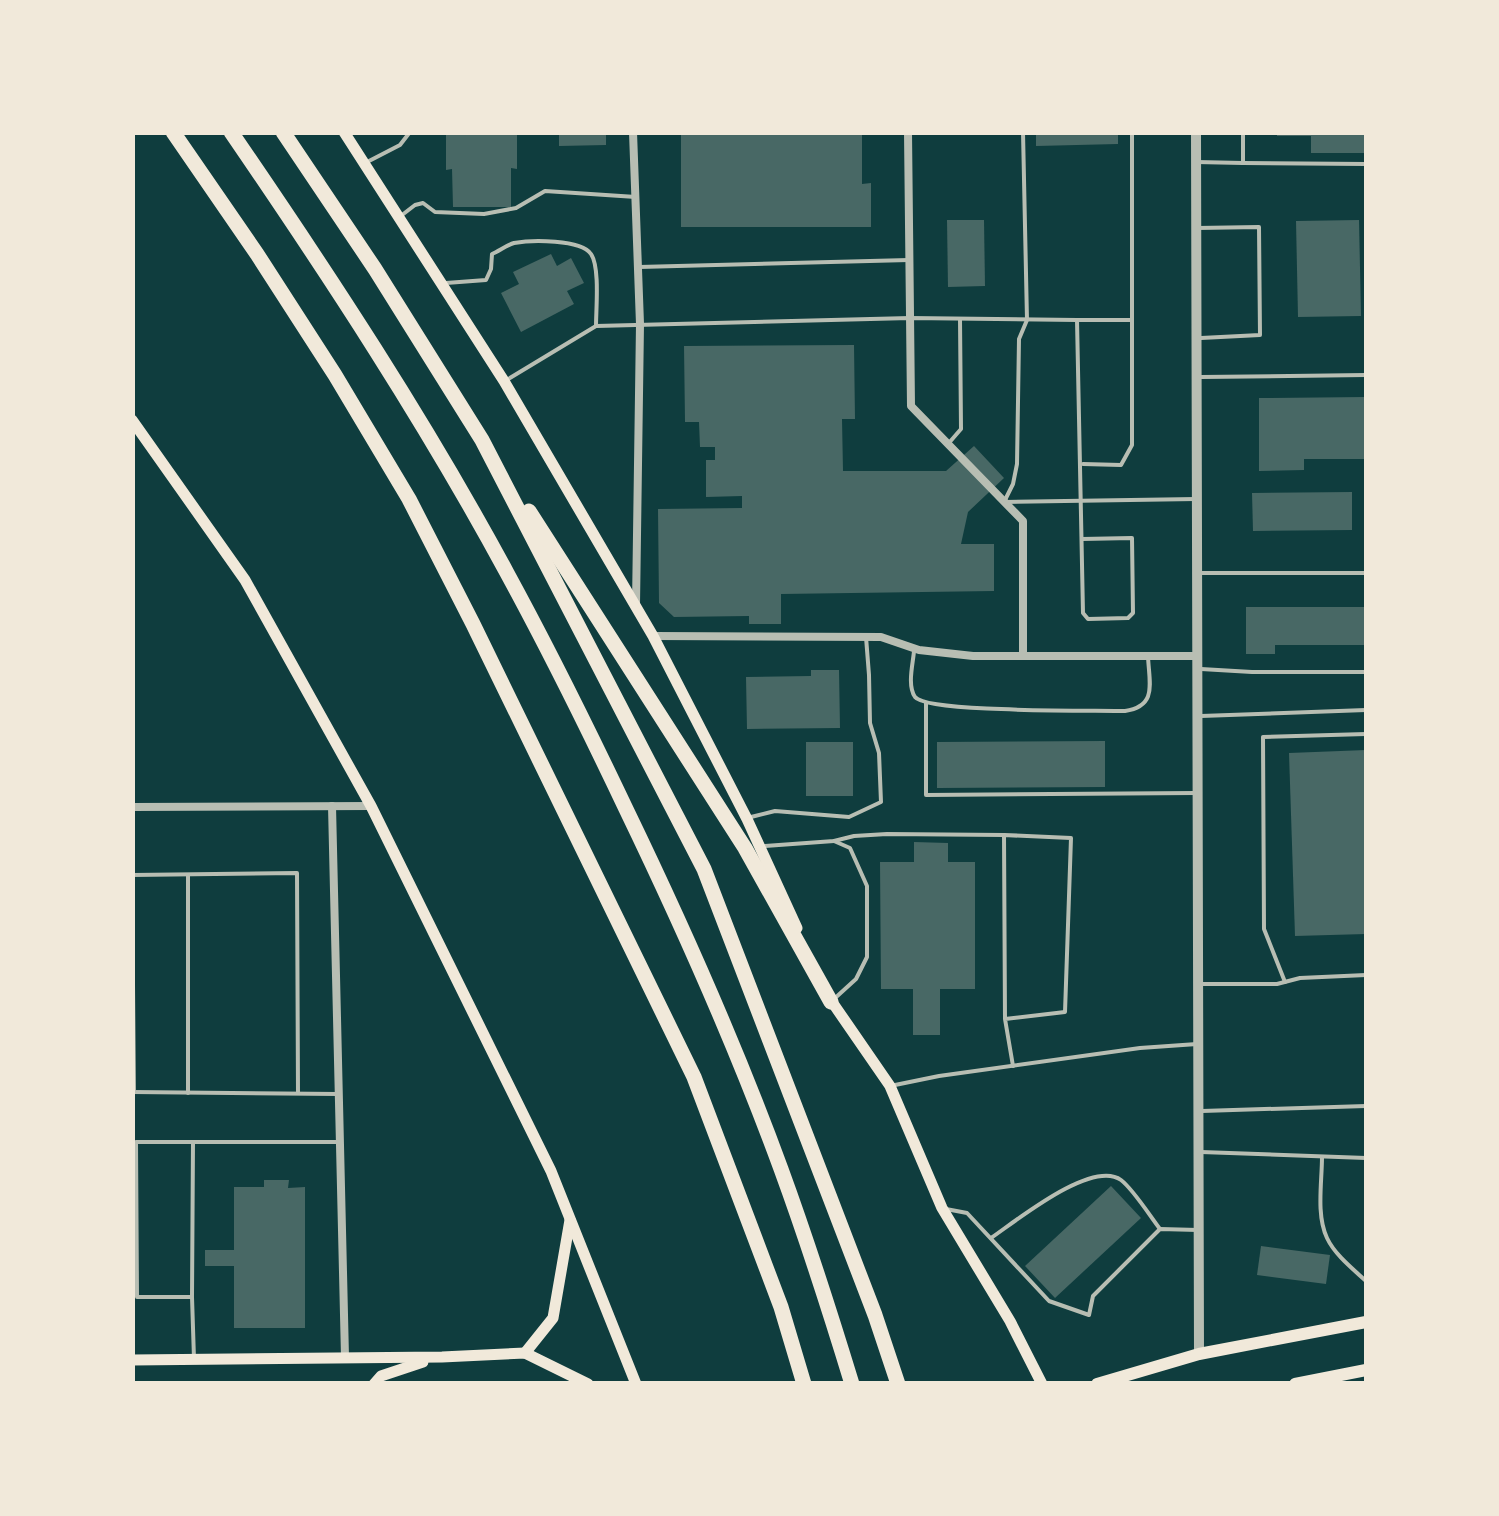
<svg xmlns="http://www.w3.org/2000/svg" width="1499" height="1516" viewBox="0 0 1499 1516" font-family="Inter,sans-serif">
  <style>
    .building { fill: #486865 }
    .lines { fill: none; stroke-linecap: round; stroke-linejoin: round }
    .service { stroke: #b8beb3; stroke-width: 4 }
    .minor { stroke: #b8beb3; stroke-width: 8 }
    .tertiary { stroke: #b8beb3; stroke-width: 10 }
    .secondary { stroke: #f1e9da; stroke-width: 11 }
    .primary { stroke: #f1e9da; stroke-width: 12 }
    .motorway { stroke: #f1e9da; stroke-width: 15 }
  </style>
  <rect width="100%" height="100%" fill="#0f3d3e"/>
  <g class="building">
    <polygon points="446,132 517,132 517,169 511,168 511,207 453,207 452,169 446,170"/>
    <polygon points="559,132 606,132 606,145 559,146"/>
    <polygon points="681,132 862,132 862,184 871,183 871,227 681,227"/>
    <polygon points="1036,132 1118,132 1118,144 1036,146"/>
    <polygon points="1277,132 1366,132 1366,153 1311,153 1311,136 1277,136"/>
    <polygon points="947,220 984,220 985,286 948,287"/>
    <polygon points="1359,220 1361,316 1298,317 1296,221"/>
    <polygon points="551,254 557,266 571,258 584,283 567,291 574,304 521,332 501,293 519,284 513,272"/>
    <polygon points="854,345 855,419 842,419 843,471 946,471 974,446 1004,478 968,512 961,544 994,544 994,591 781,594 781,624 749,624 749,616 674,617 659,603 658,509 742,508 742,496 706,497 706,460 715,460 715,447 700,447 699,422 685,422 684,346"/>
    <polygon points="1366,397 1366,459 1304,459 1304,470 1259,471 1259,398"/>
    <polygon points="1352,492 1352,530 1253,531 1252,493"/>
    <polygon points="1246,607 1366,607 1366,645 1275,645 1275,654 1246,654"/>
    <polygon points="811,670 839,670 840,728 747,729 746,677 811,676"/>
    <polygon points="1105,741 1105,787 937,788 937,742"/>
    <rect x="806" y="742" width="47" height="54"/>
    <polygon points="1366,750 1366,934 1295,936 1289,753"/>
    <polygon points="914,842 948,843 948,862 975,862 975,989 940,989 940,1035 913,1035 913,989 881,989 880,862 914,862"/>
    <polygon points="264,1180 289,1180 288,1188 305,1187 305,1328 234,1328 234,1266 205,1266 205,1250 234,1250 234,1187 264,1187"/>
    <polygon points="1111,1186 1141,1218 1055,1298 1025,1266"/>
    <polygon points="1261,1246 1330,1255 1326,1284 1257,1275"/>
  </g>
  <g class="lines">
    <g class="service">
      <polyline points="1023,132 1027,320 1019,339 1017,464 1013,484 1004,502 1196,499"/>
      <polyline points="369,161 400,145 410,132"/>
      <polyline points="1196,162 1243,163 1243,132"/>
      <polyline points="1243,163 1366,164"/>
      <polyline points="402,215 415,205 423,203 435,212 484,214 516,208 545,191 636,197"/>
      <polyline points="1197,228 1259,227 1260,335 1201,338"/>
      <polyline points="639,267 909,260"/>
      <path d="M446,283l40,-3 5,-11 1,-15c7,-3 15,-9 22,-11 17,-3 67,-4 77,11 9,13 5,55 5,72"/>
      <polyline points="1077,320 1132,320 1132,132"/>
      <polyline points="1201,377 1366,375"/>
      <polyline points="505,381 596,326 910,318 1077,320 1083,613 1088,619 1128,618 1133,613 1132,538 1082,539"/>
      <polyline points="948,444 961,429 960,319"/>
      <polyline points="1083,464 1121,465 1132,445 1132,320"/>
      <polyline points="1201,573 1366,573"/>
      <path d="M914,651c-1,13 -7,34 1,46 12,16 180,13 210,14 33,-5 24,-28 23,-55"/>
      <polyline points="1201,669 1252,672 1366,672"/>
      <polyline points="926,703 926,795 1196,793"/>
      <polyline points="1201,716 1366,710"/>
      <polyline points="751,817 775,811 849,817 881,802 879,753 870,723 869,675 866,637"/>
      <polyline points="765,846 834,841 854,836 887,834 1004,835"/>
      <polyline points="1285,982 1264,929 1263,737 1366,734"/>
      <polyline points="1202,984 1277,984 1300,978 1366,975"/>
      <polyline points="834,999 856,979 867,957 867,886 850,848 834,841"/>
      <polyline points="1005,1019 1065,1012 1071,838 1004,835 1005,1019 1013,1066"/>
      <polyline points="895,1085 939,1076 1140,1048 1197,1044"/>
      <polyline points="132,1092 338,1094"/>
      <polyline points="134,1092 132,875 297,873 298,1093"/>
      <polyline points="188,1093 188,875"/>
      <polyline points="1202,1111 1366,1106"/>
      <polyline points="1201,1152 1366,1158"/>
      <path d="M1322,1157c0,25 -6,58 5,81 8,17 26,31 39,43"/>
      <polyline points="946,1209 967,1213 1049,1301 1089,1315 1093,1296 1160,1229 1198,1230"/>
      <path d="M991,1238c25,-17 101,-79 130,-58 12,9 29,36 39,49"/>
      <polyline points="192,1297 193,1142"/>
      <polyline points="194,1359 192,1297 137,1297 136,1142 339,1142"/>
    </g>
    <g class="minor">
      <polyline points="633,132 640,324 636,605"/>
      <polyline points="908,132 911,406 1023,521 1023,656"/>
      <polyline points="654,636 881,637 919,650 973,656 1197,656"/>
      <polyline points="332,806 345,1357"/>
      <polyline points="132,807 371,806"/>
    </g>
    <polyline class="tertiary" points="1196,132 1199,1354"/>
    <g class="secondary">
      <polyline points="344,132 504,381 653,636 747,819 797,928"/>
      <polyline points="132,420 245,580 371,806 551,1171 636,1384"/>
      <polyline points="830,999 890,1086 942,1208 1010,1321 1042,1384"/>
      <polyline points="525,1353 553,1318 570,1220"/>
      <polyline points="132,1360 442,1357 525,1353 588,1384"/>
      <polyline points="374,1384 381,1376 423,1362"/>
    </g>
    <g class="primary">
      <polyline points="1097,1384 1199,1354 1366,1322"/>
      <polyline points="1295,1384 1366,1370"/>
    </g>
    <g class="motorway">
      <polyline points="173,132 257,254 335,375 409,499 473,624 694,1077 781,1307 804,1384"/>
      <path d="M231,132c98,143 194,289 276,441 42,77 81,156 119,236 57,118 110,237 155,360 26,71 49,143 71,215"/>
      <polyline points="283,132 375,269 482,440 704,869 875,1315 898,1384"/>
      <polyline points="529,511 745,848 831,1002"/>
    </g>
  </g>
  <rect width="1499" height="1516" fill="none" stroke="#f1e9da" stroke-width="270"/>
</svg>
